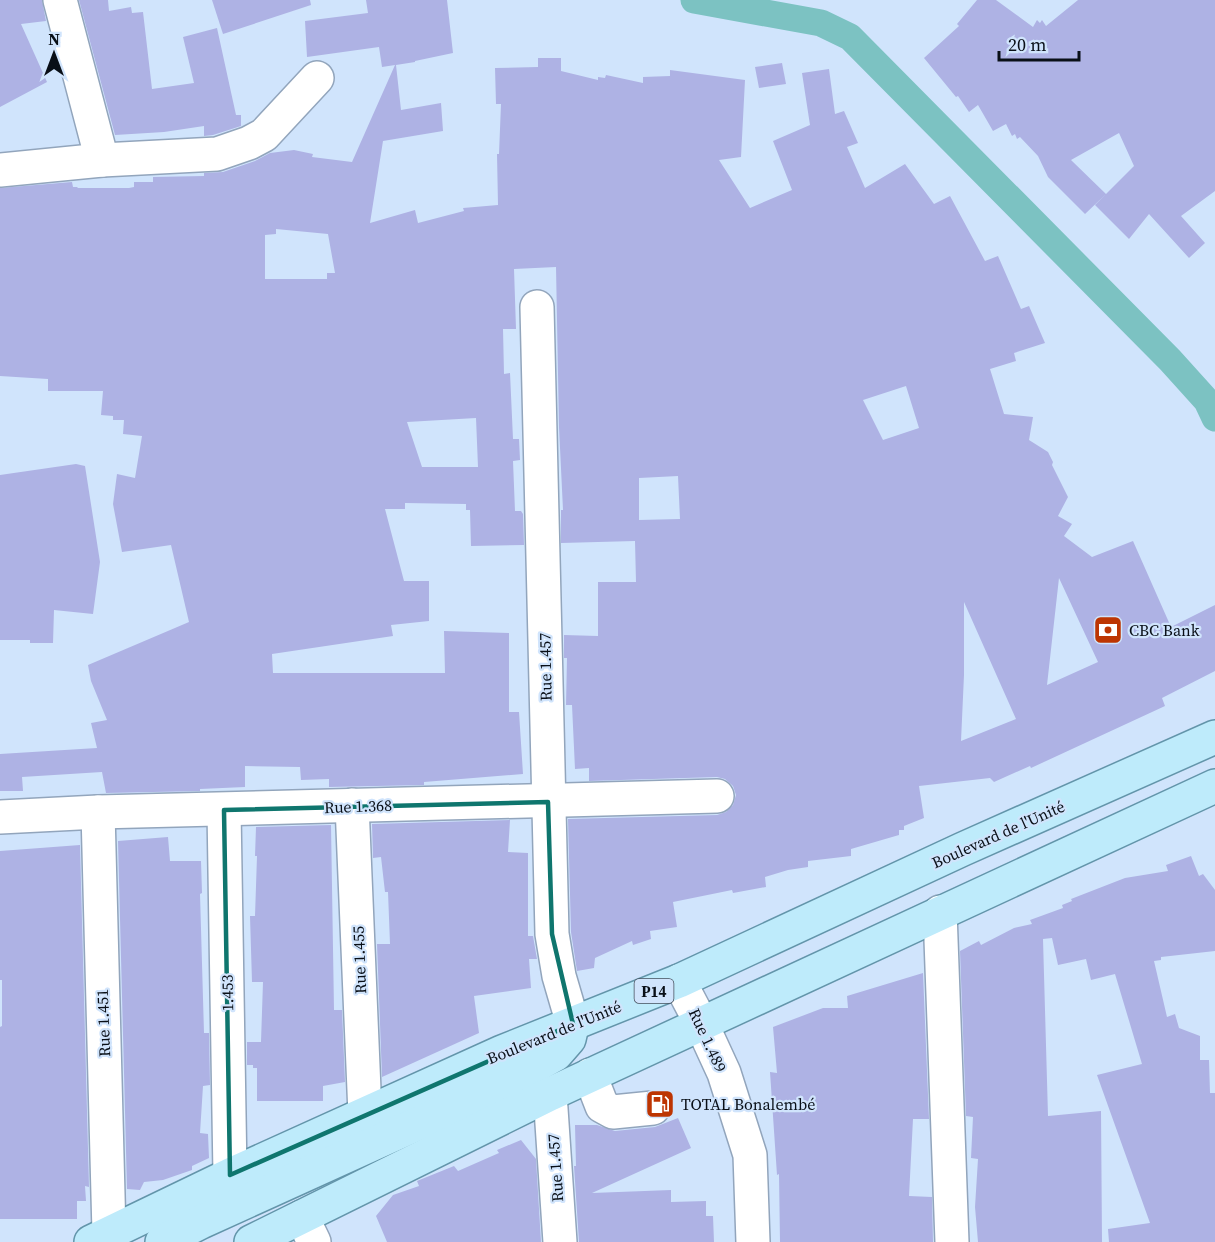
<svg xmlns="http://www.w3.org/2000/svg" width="1215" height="1242" viewBox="0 0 1215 1242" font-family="'Source Serif 4',serif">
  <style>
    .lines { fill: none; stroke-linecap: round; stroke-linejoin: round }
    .canal { stroke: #7cc2c2; stroke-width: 27 }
    .building { fill: #aeb2e4; fill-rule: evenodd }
    .minor-casing { stroke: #92a5bc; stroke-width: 36 }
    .major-casing { stroke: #6395aa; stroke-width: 36 }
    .minor { stroke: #fff; stroke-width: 33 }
    .major { stroke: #beebfb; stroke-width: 33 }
    .marked { fill: none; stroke: #0f766e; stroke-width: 4.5; stroke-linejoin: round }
    .labels { text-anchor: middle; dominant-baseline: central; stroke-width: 4.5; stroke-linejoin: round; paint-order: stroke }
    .shield { fill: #d0e4fc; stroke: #454f5c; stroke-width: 1.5 }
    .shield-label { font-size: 15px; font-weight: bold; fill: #090f17 }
    .poi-label { font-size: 16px; fill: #090f17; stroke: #d0e4fc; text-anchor: start }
    .street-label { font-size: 16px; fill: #090f17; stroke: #d0e4fc }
  </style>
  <rect width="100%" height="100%" fill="#d0e4fc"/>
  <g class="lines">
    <polyline class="canal" points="694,0 821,23 850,37 1170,360 1207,401 1215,418"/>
  </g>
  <g class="building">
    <polygon points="0,0 42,0 46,21 21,24 47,82 0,107"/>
    <polygon points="79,0 108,0 109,11 131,7 132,13 143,12 152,89 194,83 183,37 217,28 236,115 241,115 241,126 213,135 204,136 204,126 164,132 115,135"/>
    <polygon points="212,0 310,0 311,5 223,34"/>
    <path d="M366,0h81l6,53 -38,8v1l-19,3 5,45 40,-7 2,28 -60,10 -13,82 45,-13 3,13 46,-12 -1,-3 35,-3 -1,-51h2l2,-50h-5l-1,-36 43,-1v-9h23v13l37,9v-3l7,1 1,-3 37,8v-6l27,-1v-6l75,10 -4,77 -22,3 31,48 42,-18 -19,-49 37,-16 -8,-52 27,-4 6,45 9,-3 14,32 -11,4 18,41 40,-24 29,40 16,-8 35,65 13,-5 23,53 8,-3 16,37 -31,10 2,8 -26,8 14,45 29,3 -4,23 19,12 5,10 -1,3 16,32 -10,19 14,8 -8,12 28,21 41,-16 38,86 44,-22v66l-53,27 3,8 -134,62 -1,-2 -36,16 -4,-4 -71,8 5,32 -20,8v4h-5v5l-48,14v7l-43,5v6l-20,3 -23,7 1,10 -33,6 -1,-3 -59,12 4,25 -27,4 1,8 -18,6 -1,-4 -37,17 -1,10 -17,3 -6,-39 -3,-113 149,-4 9,-3 7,-7 3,-10 -3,-9 -8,-7 -8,-2 -128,4v-13l-14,1 -3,-64h-6l1,-47h-3v-23l34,1v-54h38l-1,-41 -74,2v-33h2l-4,-83 -3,-160 -42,2 2,60h-13l1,45 6,-1 3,66h6l1,21 -7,1 2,50h6l2,3 1,31 -53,1 -1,-36h-4v-6l-61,-1v6h-20l19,72h25v40l-38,4 2,11 -121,18 1,19h172l-1,-42 65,2v79h10l4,62 -99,8v3l-95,2v-8l-28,1 -1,-13 -55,-1v21l-45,2v2l-94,2 -4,-21 -80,5 1,14h-23v-37l97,-6 -6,-25 16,-3 -16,-39 -3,-16 101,-43 -18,-77 -49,7 -9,-48 4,-30 18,4 7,-42 -19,-2 1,-14h-11v-4l-12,-1 2,-24h-55v-12l-48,-3v-188l72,-6 1,5h4l1,1h51l5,-1v-5h19v-5l51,-1v-3l19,-1 32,-11 15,-8 24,-3 19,4 -1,3 40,5 43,-97 -13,2 -3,-20 -72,10 -2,-36 63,-8zM276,229l52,5 7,39h-8v6h-62v-44l11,-1zM906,386l13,42 -36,12 -20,-40zM476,418l2,49h-56l-15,-45zM678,476l2,43 -41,1v-42zM1059,578l39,84 -51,23zM964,602l52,117 -55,22 3,-66z"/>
    <polygon points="977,0 996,0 1033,27 1037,20 1040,23 1042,20 1046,26 1078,0 1215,0 1215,191 1181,216 1205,243 1189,258 1149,214 1129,239 1095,205 1134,166 1119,133 1071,160 1106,194 1085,214 1048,177 1038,156 1020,137 1017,139 1015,134 1012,136 1006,124 993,131 978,105 969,112 958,96 956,97 924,58 959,26 957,24"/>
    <polygon points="782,63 786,84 759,88 755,67"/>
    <polygon points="76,464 85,466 100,562 93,614 54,610 53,643 30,643 30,640 0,640 0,475"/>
    <polygon points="510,820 508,852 528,853 528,936 533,936 537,959 529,959 531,988 474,996 479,1033 382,1077 377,944 390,944 388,892 385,892 381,857 373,858 372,824"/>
    <polygon points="331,825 334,1010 342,1010 345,1082 323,1086 323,1101 257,1101 257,1068 253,1068 253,1065 247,1065 247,1042 261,1042 263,982 252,982 250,916 255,916 257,856 255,856 256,827"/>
    <polygon points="168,837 170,861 201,861 202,893 200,894 204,1033 209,1033 210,1085 203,1086 200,1133 208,1134 209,1158 192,1166 192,1170 163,1180 144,1182 140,1190 127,1189 118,841"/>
    <polygon points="80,845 89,1187 85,1186 86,1201 77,1201 77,1219 0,1219 0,1027 2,1026 2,980 0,980 0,851"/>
    <polygon points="1191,856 1199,876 1203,874 1215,890 1215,951 1161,957 1161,960 1154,961 1167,1017 1175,1014 1179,1028 1200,1036 1200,1060 1209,1060 1210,1093 1215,1093 1215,1242 1109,1242 1108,1229 1150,1223 1097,1075 1142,1064 1115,974 1091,980 1086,959 1058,965 1052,938 1043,939 1048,1116 1101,1111 1102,1242 978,1242 975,1207 978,1159 971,1158 973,1117 966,1116 960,951 979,941 981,945 1014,928 1032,924 1030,920 1063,908 1062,905 1072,901 1071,899 1125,878 1168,871 1166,865"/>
    <polygon points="923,973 929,1119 913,1119 909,1196 932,1197 933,1242 780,1242 779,1174 777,1175 770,1072 777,1073 773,1027 823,1008 848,1008 847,996"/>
    <polygon points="678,1118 691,1148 592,1193 671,1190 671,1202 706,1201 706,1216 713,1216 714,1242 579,1242 574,1166 576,1166 575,1125 597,1125 615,1131 655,1127"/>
    <polygon points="521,1140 536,1159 541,1242 387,1242 376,1216 393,1195 419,1186 417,1181 454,1166 458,1171 499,1153 497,1150"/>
  </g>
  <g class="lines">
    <g class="minor-casing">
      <g id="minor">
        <polyline points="60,0 102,160"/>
        <polyline points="0,170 102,160 217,154 249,143 264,135 317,78"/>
        <polyline points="537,307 552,934 559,976 573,1024"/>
        <polyline points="352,805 365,1114"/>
        <polyline points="224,810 230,1175"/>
        <polyline points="98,812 109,1233"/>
        <polyline points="0,817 98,812 717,796"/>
        <polyline points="940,912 952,1242"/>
        <polyline points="679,981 701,1023 724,1073 750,1155 753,1242"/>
        <polyline points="590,1075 602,1106 613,1112 653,1108"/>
        <polyline points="550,1094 560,1242"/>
        <polyline points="302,1217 314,1242"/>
      </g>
    </g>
    <g class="major-casing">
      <g id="major">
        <polyline points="91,1242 230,1175 502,1052 679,981 963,849 1215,737"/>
        <polyline points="162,1242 201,1222 461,1104 515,1077 556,1054 569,1039 572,1026"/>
        <polyline points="251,1242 550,1094 1215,786"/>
      </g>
    </g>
    <use href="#minor" class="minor"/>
    <use href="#major" class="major"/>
  </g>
  <path class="marked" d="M548,802l4,132 21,90 -343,151 -6,-365z"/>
  <defs>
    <g id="bank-square" transform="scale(1.5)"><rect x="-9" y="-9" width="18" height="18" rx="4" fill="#bd3502" stroke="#d0e4fc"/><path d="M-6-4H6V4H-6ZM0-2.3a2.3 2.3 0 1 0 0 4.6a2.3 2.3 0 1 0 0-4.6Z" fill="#fff"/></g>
    <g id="fuel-square" transform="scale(1.5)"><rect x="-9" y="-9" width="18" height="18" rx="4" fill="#bd3502" stroke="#d0e4fc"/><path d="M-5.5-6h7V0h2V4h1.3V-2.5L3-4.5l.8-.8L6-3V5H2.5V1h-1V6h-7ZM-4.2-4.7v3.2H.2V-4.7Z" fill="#fff"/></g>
  </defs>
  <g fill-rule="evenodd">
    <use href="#bank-square" x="1108" y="630"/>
    <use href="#fuel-square" x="660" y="1104"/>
  </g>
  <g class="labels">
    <rect class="shield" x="634.5" y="979" width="39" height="24" rx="4.5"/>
    <g class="shield-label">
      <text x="654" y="991">P14</text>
    </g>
    <g class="poi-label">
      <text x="1129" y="630">CBC Bank</text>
      <text x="681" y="1104">TOTAL Bonalembé</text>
    </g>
    <g class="street-label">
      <text transform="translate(545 667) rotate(-91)">Rue 1.457</text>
      <text transform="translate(358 806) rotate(-2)">Rue 1.368</text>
      <text transform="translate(998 834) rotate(-24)">Boulevard de l'Unité</text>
      <text transform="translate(359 960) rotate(-92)">Rue 1.455</text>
      <text transform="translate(227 993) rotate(-91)">1.453</text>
      <text transform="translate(103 1023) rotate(-92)">Rue 1.451</text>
      <text transform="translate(554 1032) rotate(-22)">Boulevard de l'Unité</text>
      <text transform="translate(708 1040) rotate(65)">Rue 1.489</text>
      <text transform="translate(555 1168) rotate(-94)">Rue 1.457</text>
    </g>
  </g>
  <g transform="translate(54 54)" stroke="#d0e4fc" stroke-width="4.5" paint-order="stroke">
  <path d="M0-4.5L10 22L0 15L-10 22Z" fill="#090f17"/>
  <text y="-9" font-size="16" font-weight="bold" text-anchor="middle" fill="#090f17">N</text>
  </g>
  <path d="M999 51v9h80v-9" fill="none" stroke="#090f17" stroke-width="3"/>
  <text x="1008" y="51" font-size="18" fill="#090f17" stroke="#d0e4fc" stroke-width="4.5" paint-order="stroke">20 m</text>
</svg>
